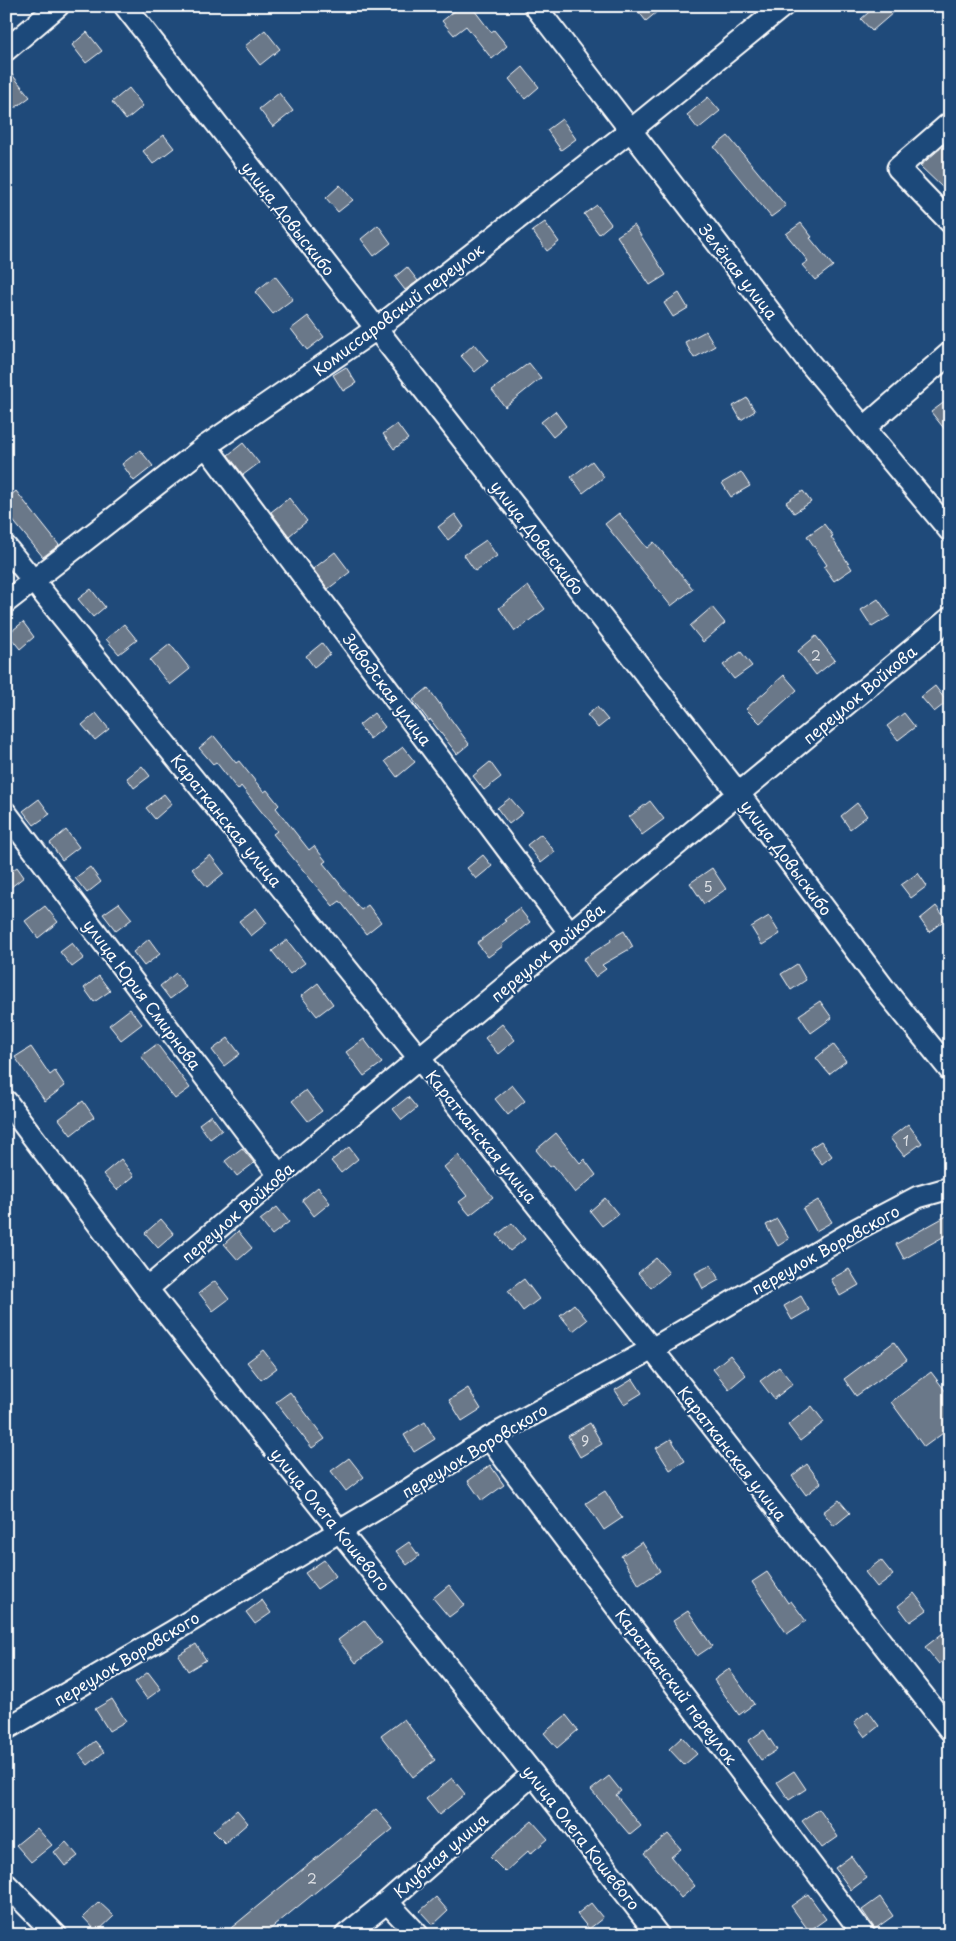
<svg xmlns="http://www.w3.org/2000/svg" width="956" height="1941" viewBox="0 0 956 1941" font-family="'Playpen Sans',sans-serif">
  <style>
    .building { fill: #6a7889; stroke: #fff }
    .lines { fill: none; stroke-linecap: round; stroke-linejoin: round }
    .minor-casing { stroke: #fff; stroke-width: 25 }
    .minor { stroke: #1f4a7a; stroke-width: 21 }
    .labels { text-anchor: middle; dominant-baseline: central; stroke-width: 4.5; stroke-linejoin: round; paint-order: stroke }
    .number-label { font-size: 14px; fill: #dadde2 }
    .street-label { font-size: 16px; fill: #fff; stroke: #1f4a7a }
  </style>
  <rect width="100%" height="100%" fill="#1f4a7a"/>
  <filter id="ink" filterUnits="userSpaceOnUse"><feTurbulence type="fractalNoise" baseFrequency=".02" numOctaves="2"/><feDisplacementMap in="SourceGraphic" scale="10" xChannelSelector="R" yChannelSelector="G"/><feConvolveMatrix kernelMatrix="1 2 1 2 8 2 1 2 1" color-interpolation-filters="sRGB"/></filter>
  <g filter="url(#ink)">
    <g class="building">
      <polygon points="461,6 471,6 491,32 494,30 507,46 492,59 466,26 454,35 442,21"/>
      <polygon points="634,6 664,6 646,21"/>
      <polygon points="876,6 901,6 872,31 861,19"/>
      <polygon points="265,30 280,49 260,65 245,46"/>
      <polygon points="87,32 102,51 86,63 72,45"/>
      <polygon points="6,67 30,97 15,108 6,97"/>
      <polygon points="523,67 539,87 525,99 509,79"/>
      <polygon points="129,88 143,106 126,120 112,102"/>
      <polygon points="279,93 293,111 273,127 259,109"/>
      <polygon points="708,97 720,111 698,129 687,115"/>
      <polygon points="562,119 576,139 561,150 547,130"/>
      <polygon points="164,135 174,148 153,164 143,151"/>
      <polygon points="728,136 786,206 771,217 714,147"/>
      <polygon points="950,140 950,182 943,188 920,166"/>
      <polygon points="340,185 353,200 338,212 326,198"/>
      <polygon points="597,205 611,224 599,234 584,214"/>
      <polygon points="545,222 559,242 547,251 532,231"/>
      <polygon points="801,223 812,237 810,238 833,266 815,280 802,265 808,261 786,234"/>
      <polygon points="378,225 391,243 374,256 361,239"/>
      <polygon points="634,225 666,275 650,285 617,236"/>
      <polygon points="407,267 418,281 405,290 395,277"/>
      <polygon points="275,276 293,299 273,314 255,292"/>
      <polygon points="679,293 688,308 673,317 664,303"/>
      <polygon points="308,316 324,337 307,350 291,329"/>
      <polygon points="706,331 715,346 694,358 685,342"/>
      <polygon points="474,344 488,361 475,372 461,356"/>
      <polygon points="529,363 541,378 505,407 492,390"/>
      <polygon points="346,367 356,383 343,391 333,375"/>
      <polygon points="747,398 755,411 741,420 733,406"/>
      <polygon points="950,398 950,436 931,412"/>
      <polygon points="555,411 566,426 553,437 541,422"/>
      <polygon points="397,424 408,439 394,449 383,434"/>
      <polygon points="243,443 259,463 243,475 228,455"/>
      <polygon points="140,450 153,466 134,481 122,464"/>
      <polygon points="592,461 604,477 583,493 571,477"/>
      <polygon points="741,472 750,486 731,497 722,483"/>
      <polygon points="16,491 59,545 43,557 6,512 6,499"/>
      <polygon points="803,491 811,502 794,513 786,502"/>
      <polygon points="289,498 307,521 289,536 271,512"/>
      <polygon points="619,513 647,548 654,542 693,589 671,606 605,524"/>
      <polygon points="455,514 464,527 448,540 438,527"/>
      <polygon points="824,524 833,536 831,537 852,569 834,581 824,567 827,565 807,536"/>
      <polygon points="486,540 497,556 475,571 464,555"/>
      <polygon points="335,552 350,572 328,589 313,569"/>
      <polygon points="528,586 545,609 515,631 499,608"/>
      <polygon points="91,589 105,607 93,617 78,599"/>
      <polygon points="878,599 890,616 872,627 861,610"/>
      <polygon points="712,607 725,623 703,642 690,626"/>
      <polygon points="23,622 34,637 20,649 8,634"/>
      <polygon points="124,624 137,640 119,654 106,639"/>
      <polygon points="816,636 835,660 816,675 798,651"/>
      <polygon points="322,643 330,654 314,667 306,656"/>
      <polygon points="170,644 190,669 170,685 150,660"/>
      <polygon points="741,652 752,666 734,679 723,665"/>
      <polygon points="784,675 797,690 760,723 746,709"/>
      <polygon points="935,686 947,702 934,712 921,697"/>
      <polygon points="428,688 469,744 457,754 430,719 429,721 413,700"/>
      <polygon points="597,707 608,720 598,728 587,715"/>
      <polygon points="96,713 109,729 95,740 82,725"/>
      <polygon points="374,713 385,727 370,739 359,725"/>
      <polygon points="904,713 915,727 898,740 887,726"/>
      <polygon points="214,736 236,763 239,761 264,792 267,790 279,805 276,808 309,850 314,846 326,861 323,863 361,910 368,905 381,922 366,934 340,901 333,906 273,834 277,831 241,786 238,790 216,762 213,764 199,748"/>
      <polygon points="403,747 415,762 397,777 385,761"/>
      <polygon points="490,762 501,777 484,790 473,776"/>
      <polygon points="142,766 150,776 134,788 127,778"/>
      <polygon points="164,794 172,804 155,819 146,808"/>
      <polygon points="510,798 523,813 509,824 497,808"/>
      <polygon points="39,799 50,814 34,825 23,811"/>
      <polygon points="650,801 664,819 642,835 629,817"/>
      <polygon points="857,803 867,816 850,829 841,816"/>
      <polygon points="66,830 79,847 62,860 50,843"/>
      <polygon points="541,834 555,852 541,863 527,845"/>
      <polygon points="210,855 224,873 207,887 192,869"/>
      <polygon points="483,855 492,866 476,879 467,868"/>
      <polygon points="17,867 24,877 6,891 6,875"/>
      <polygon points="90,867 101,882 87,893 75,878"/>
      <polygon points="712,868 726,889 704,904 690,883"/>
      <polygon points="918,873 927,886 911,898 901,885"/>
      <polygon points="119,903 132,919 116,931 103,914"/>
      <polygon points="45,906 58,922 38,938 25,921"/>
      <polygon points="936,906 946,919 929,932 920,919"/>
      <polygon points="256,908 267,923 251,936 239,921"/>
      <polygon points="519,908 530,922 502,944 503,946 488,957 477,943 506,921 504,920"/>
      <polygon points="769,916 780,934 762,945 751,927"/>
      <polygon points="624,931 633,947 602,965 606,969 595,977 583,959 611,941 610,939"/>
      <polygon points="149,939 160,954 144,966 133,952"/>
      <polygon points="287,940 305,963 290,974 272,951"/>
      <polygon points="72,943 84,958 72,967 60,952"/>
      <polygon points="797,964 806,980 791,990 781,974"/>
      <polygon points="176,973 186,987 170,999 160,986"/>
      <polygon points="99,976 110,991 94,1002 84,988"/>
      <polygon points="318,983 333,1004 317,1016 301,996"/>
      <polygon points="820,1001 832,1018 811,1033 799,1015"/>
      <polygon points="130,1009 142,1024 121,1040 109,1025"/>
      <polygon points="502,1024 515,1040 498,1054 485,1038"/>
      <polygon points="228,1038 240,1054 224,1066 212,1050"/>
      <polygon points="364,1039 382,1063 364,1076 346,1052"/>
      <polygon points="157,1044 190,1088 175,1099 141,1056"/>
      <polygon points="833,1044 846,1061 829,1074 816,1058"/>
      <polygon points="31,1047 50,1075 55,1071 65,1086 45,1101 15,1057"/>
      <polygon points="512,1085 525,1101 508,1115 495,1099"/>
      <polygon points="306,1090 322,1111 308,1121 292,1101"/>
      <polygon points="408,1097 417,1108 402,1120 393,1109"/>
      <polygon points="83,1101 94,1117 71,1135 59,1119"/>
      <polygon points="211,1115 222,1130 210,1139 199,1124"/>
      <polygon points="908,1124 922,1143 904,1156 890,1138"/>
      <polygon points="556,1133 580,1163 584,1159 596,1175 575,1193 553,1165 550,1167 536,1150"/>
      <polygon points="821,1141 832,1156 822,1164 810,1148"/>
      <polygon points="349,1147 358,1159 341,1173 331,1161"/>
      <polygon points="242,1148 254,1163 237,1176 225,1161"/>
      <polygon points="458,1155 493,1197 470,1215 459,1202 467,1196 444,1167"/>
      <polygon points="121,1159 134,1176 117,1190 103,1174"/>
      <polygon points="318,1187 330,1203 314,1216 302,1200"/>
      <polygon points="605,1198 618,1214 602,1226 590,1211"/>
      <polygon points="818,1200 832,1222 816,1231 803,1209"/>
      <polygon points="277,1207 289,1222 272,1235 260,1220"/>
      <polygon points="950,1214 950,1233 904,1259 896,1244"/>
      <polygon points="161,1219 174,1234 158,1248 145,1233"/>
      <polygon points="777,1219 789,1239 778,1246 766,1225"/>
      <polygon points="512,1223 525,1239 510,1251 497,1235"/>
      <polygon points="238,1231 252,1248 238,1260 224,1244"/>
      <polygon points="656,1258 669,1273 651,1288 638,1273"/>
      <polygon points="711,1265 719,1280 703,1289 695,1273"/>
      <polygon points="849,1269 859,1285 840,1296 831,1279"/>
      <polygon points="524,1279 539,1299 523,1311 508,1291"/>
      <polygon points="215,1281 229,1299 213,1311 199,1293"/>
      <polygon points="801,1296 809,1310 792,1320 784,1306"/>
      <polygon points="574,1304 587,1320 573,1331 560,1315"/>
      <polygon points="894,1342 907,1360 856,1396 844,1379"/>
      <polygon points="263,1350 277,1368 261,1380 247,1362"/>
      <polygon points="730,1355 746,1375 729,1389 713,1369"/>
      <polygon points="779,1367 793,1384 774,1399 760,1381"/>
      <polygon points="931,1372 950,1397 950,1428 924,1447 891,1402"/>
      <polygon points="633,1379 642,1393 624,1404 615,1390"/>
      <polygon points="468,1388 481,1409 462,1421 449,1400"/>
      <polygon points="290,1392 325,1439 312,1448 276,1402"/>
      <polygon points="812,1406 824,1422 800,1441 788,1425"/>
      <polygon points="425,1422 435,1439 414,1452 404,1435"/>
      <polygon points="590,1423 602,1444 580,1457 568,1436"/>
      <polygon points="671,1439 685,1461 670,1470 656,1448"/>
      <polygon points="349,1458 364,1477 346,1491 331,1471"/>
      <polygon points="807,1464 821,1483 806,1495 792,1476"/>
      <polygon points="490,1465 504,1485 482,1501 468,1481"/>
      <polygon points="605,1491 622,1518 604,1530 586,1503"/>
      <polygon points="839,1500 850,1513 834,1526 823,1512"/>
      <polygon points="409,1542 419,1556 407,1565 396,1551"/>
      <polygon points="642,1542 660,1571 639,1585 621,1556"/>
      <polygon points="324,1560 336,1576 317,1589 305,1573"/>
      <polygon points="881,1560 893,1575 877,1587 865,1572"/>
      <polygon points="767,1572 788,1603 791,1601 806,1621 787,1634 752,1582"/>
      <polygon points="449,1585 465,1605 449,1617 433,1598"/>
      <polygon points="914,1593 927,1610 910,1622 898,1606"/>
      <polygon points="262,1600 271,1613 255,1624 246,1612"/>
      <polygon points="688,1611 712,1646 697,1656 673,1621"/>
      <polygon points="364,1620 382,1643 356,1663 338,1640"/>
      <polygon points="943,1633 950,1643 950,1656 939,1664 925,1647"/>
      <polygon points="196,1644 206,1660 188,1671 178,1655"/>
      <polygon points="729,1669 754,1704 739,1715 714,1680"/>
      <polygon points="148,1672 161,1689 147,1699 135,1682"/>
      <polygon points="112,1699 126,1721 109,1731 95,1709"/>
      <polygon points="868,1711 879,1726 865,1737 854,1722"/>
      <polygon points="566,1715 578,1730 557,1748 544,1733"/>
      <polygon points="404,1719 435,1760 413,1777 381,1736"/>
      <polygon points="764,1730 777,1750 761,1760 748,1741"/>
      <polygon points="682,1737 697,1754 684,1765 669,1749"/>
      <polygon points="95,1741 104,1752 88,1765 79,1754"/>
      <polygon points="794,1771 806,1789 789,1800 777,1782"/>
      <polygon points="609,1776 621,1791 616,1795 641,1826 630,1835 591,1790"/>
      <polygon points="452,1778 465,1794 439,1815 426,1799"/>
      <polygon points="376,1809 393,1829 263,1935 236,1935 231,1928"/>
      <polygon points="819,1809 838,1837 822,1848 802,1821"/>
      <polygon points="237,1810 248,1823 225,1843 213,1831"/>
      <polygon points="532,1821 548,1839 530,1854 528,1851 505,1872 490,1857"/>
      <polygon points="37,1828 52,1845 31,1862 16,1845"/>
      <polygon points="668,1834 681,1849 671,1857 695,1886 681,1898 644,1853"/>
      <polygon points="66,1842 78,1856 65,1866 54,1852"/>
      <polygon points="851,1856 867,1878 851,1890 835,1868"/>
      <polygon points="808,1894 826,1919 809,1931 791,1906"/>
      <polygon points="436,1897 448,1911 433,1925 420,1911"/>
      <polygon points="880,1897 893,1916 875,1929 862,1910"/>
      <polygon points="99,1902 114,1916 97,1932 83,1917"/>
      <polygon points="591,1903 603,1918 589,1929 577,1914"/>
    </g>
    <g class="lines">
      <g class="minor-casing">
        <g id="minor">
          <polyline points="125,6 739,794 889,995 950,1070"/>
          <polyline points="535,6 808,361 950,531"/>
          <polyline points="6,50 58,6"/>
          <polyline points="950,123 898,168 950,222"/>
          <polyline points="864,428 950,353"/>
          <polyline points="206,446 570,933"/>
          <polyline points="6,547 419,1058 652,1349 950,1730"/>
          <polyline points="6,602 206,446 376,329 631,130 783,6"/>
          <polyline points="6,813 279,1175"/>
          <polyline points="6,1101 147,1289 533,1774 658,1935"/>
          <path d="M147,1289c264,-228 535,-447 803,-671"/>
          <polyline points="489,1438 864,1935"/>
          <polyline points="6,1729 172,1632 403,1493 489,1438 652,1349 857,1229 918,1197 950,1188"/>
          <polyline points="6,1884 56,1935"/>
          <polyline points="387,1902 418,1935"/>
          <polyline points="346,1935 387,1902 533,1774"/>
        </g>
      </g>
      <use href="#minor" class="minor"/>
    </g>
  </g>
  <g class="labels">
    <g class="number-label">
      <text x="816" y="655">2</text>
      <text x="708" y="886">5</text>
      <text x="906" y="1140">1</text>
      <text x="585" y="1440">9</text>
      <text x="312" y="1878">2</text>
    </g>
    <g class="street-label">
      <text transform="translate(289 218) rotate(52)">улица Довыскибо</text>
      <text transform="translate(739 271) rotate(52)">Зелёная улица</text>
      <text transform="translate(398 309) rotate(-37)">Комиссаровский переулок</text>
      <text transform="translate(538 537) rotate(52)">улица Довыскибо</text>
      <text transform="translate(388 689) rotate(53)">Заводская улица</text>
      <text transform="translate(859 694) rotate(-40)">переулок Войкова</text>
      <text transform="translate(227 820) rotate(51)">Каратканская улица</text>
      <text transform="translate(787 857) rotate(53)">улица Довыскибо</text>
      <text transform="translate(547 952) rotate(-40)">переулок Войкова</text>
      <text transform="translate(143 994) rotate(53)">улица Юрия Смирнова</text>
      <text transform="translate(482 1136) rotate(51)">Каратканская улица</text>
      <text transform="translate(237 1212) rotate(-41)">переулок Войкова</text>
      <text transform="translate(825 1249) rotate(-29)">переулок Воровского</text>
      <text transform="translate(474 1450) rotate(-31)">переулок Воровского</text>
      <text transform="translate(733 1453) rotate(52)">Каратканская улица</text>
      <text transform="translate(331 1519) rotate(51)">улица Олега Кошевого</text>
      <text transform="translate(126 1658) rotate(-31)">переулок Воровского</text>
      <text transform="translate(677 1686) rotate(53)">Каратканский переулок</text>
      <text transform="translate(582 1837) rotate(52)">улица Олега Кошевого</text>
      <text transform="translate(440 1855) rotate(-41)">Клубная улица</text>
    </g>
  </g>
  <rect width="956" height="1941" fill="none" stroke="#1f4a7a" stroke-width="25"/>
  <rect x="12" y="12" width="931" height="1916" fill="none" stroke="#fff" stroke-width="2" filter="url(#ink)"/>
</svg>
